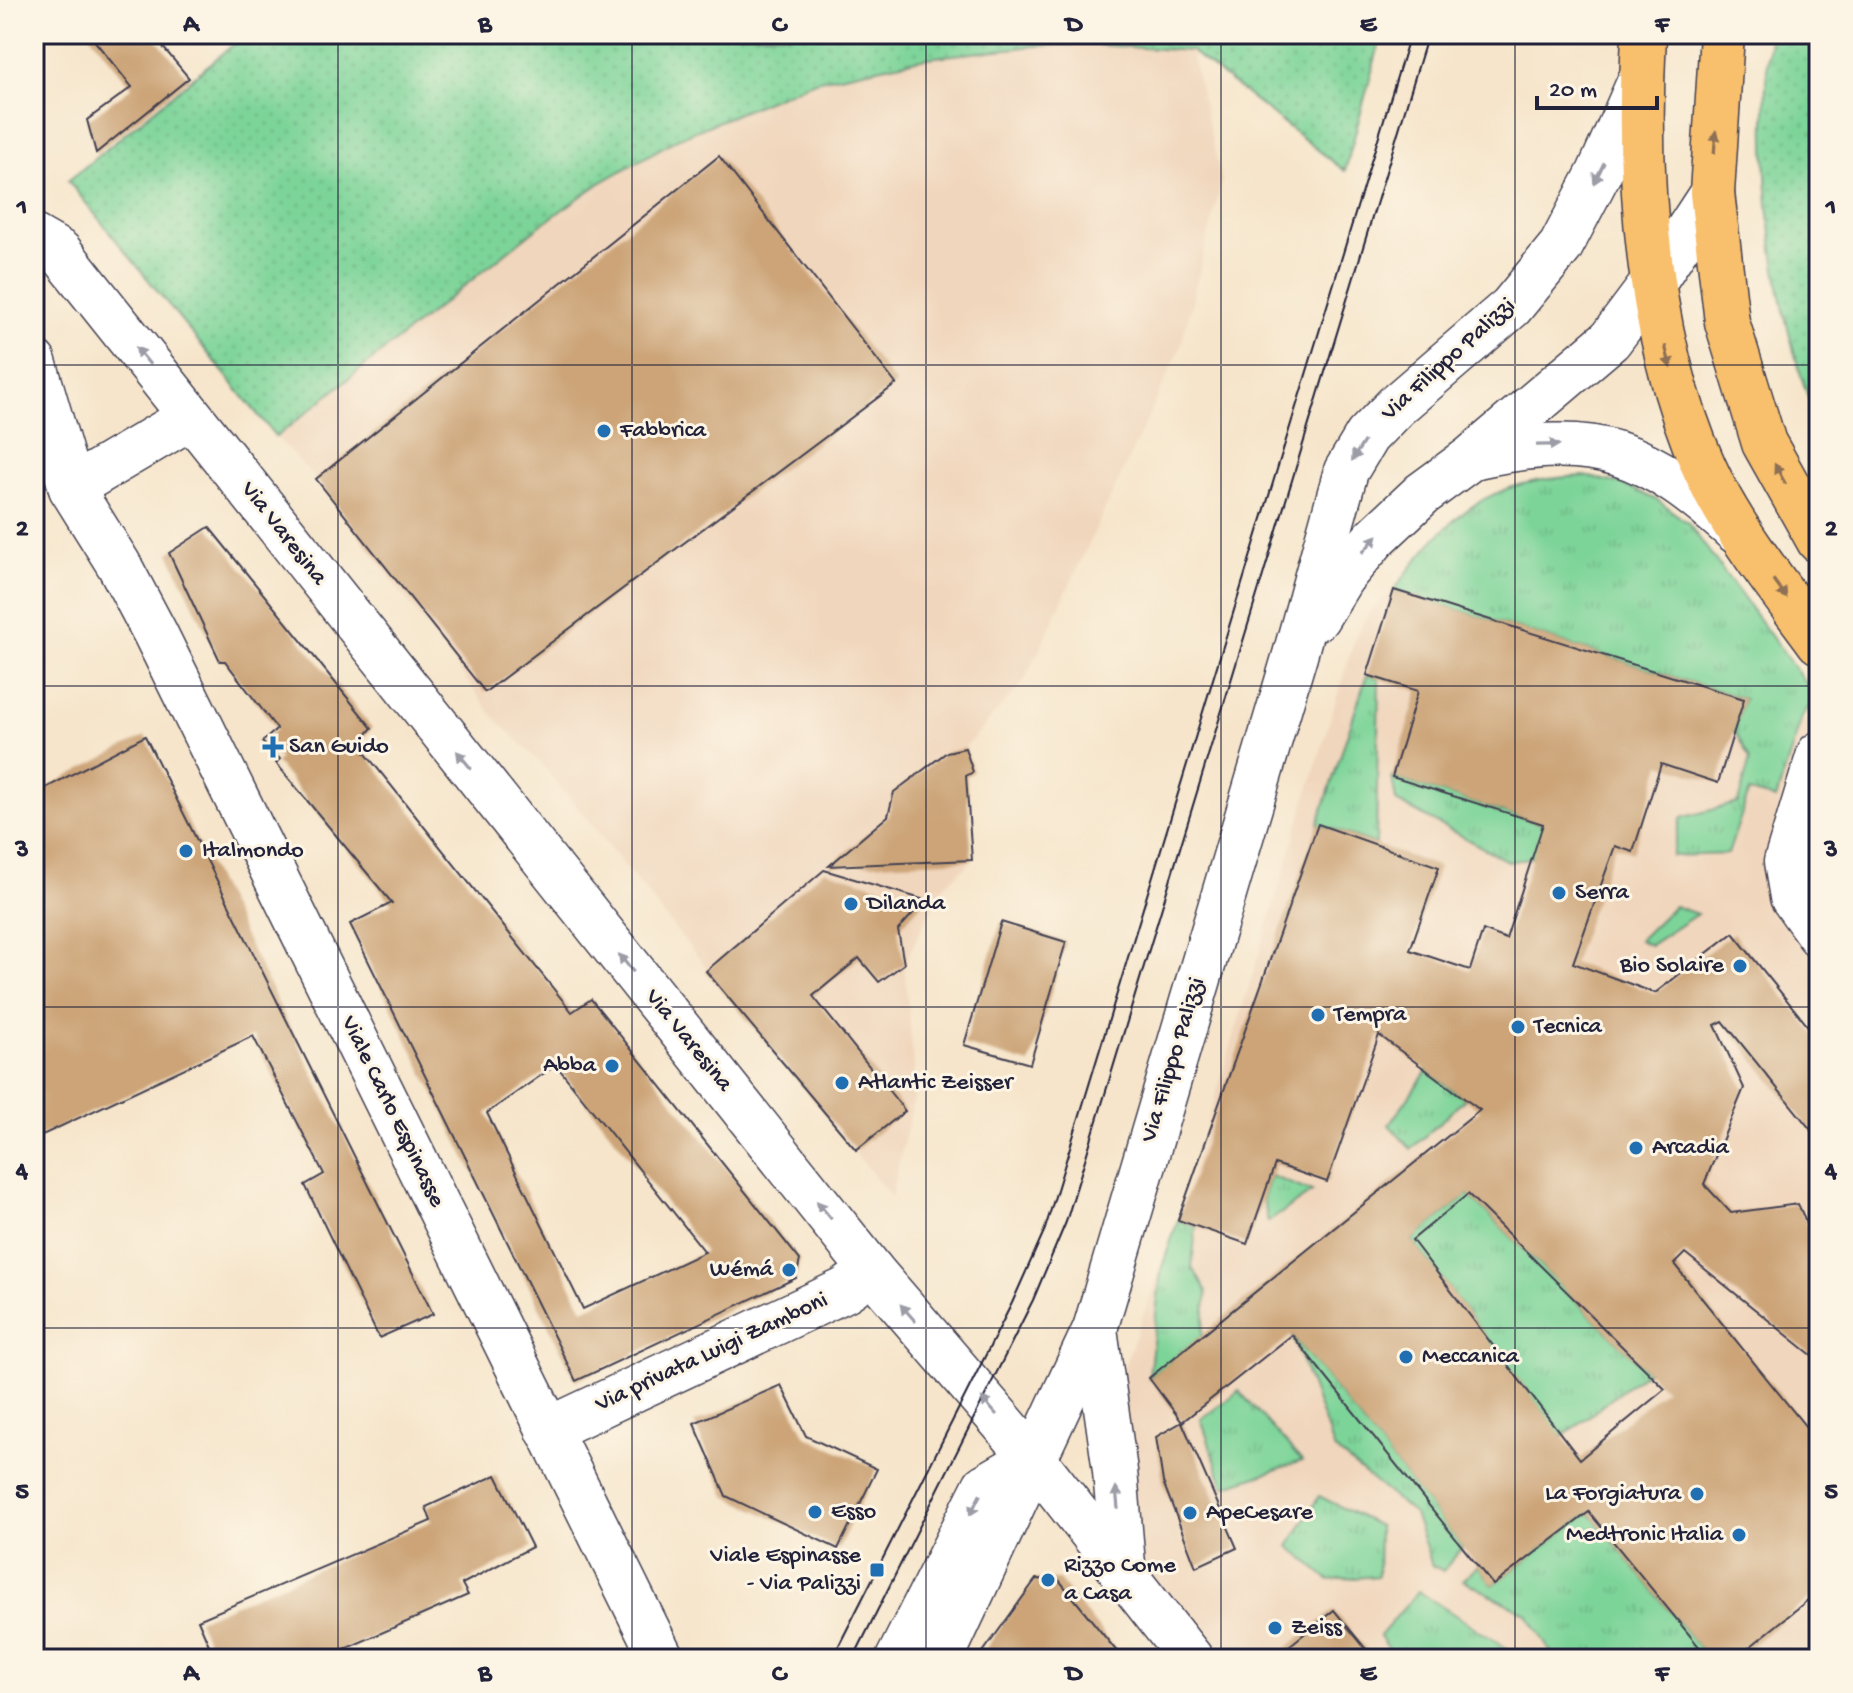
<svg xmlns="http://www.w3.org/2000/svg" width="1853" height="1693" viewBox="0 0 1853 1693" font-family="'Gochi Hand',sans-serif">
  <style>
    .built { fill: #f0d6bc }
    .grass { fill: url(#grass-tufts); stroke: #507b6a; stroke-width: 2 }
    .park { fill: url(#park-dots); stroke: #507b6a; stroke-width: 2 }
    .building { fill: #cca478; fill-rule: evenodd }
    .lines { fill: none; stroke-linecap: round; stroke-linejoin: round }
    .minor-casing { stroke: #423f51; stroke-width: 47 }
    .major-casing { stroke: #423f51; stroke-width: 47 }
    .minor { stroke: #fff; stroke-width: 44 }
    .major { stroke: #f8bf6c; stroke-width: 44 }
    .tram { stroke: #22223b; stroke-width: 2 }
    .oneway { fill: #8d7054 }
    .oneway2 { fill: #9c9ca7 }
    .grid { fill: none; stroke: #22223b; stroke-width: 2; stroke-opacity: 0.55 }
    .poi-dot { fill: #1f6fb2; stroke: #fcf5e5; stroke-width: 3 }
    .labels { text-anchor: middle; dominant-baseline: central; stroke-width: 6; stroke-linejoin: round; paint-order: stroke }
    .street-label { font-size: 24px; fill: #22223b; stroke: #fcf5e5 }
    .poi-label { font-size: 24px; fill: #22223b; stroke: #fcf5e5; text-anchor: start }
    .neatline { fill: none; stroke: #22223b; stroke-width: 3 }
    .grid-label { font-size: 26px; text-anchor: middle; font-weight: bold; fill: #22223b }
  </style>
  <defs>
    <pattern id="grass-tufts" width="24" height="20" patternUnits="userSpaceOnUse" patternTransform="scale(2)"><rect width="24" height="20" fill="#7dd499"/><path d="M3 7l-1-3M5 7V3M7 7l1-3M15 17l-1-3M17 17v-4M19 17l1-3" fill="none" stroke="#6cb685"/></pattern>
    <pattern id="park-dots" width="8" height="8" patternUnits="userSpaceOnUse" patternTransform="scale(2)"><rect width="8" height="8" fill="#7dd499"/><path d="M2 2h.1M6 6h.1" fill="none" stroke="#6cb685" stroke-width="1.8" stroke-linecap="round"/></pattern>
  </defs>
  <rect width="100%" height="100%" fill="#fcf5e5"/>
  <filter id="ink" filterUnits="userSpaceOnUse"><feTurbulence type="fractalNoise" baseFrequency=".0125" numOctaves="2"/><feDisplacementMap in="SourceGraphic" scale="16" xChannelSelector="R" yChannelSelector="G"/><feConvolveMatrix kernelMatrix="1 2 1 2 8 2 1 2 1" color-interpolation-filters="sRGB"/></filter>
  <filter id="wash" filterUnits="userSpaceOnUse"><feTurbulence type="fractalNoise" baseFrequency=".006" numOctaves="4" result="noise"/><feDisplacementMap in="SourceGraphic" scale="32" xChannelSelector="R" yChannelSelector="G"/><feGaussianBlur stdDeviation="1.8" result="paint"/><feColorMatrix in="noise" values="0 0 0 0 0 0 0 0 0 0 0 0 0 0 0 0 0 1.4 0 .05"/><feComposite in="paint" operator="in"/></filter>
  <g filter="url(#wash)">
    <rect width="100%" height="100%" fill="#f6e5cb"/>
    <g class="built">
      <polygon points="1082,44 1191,51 1222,181 1180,349 1024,682 965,747 973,772 966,777 972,860 942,888 904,964 916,1089 891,1197 591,824 541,764 494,717 316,479 276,437 538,227 600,183 679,138 778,94 866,69 978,50"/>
      <polygon points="1394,590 1819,724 1819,1659 1195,1659 1128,1574 1111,1403 1178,1220 1354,641 1370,611"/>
    </g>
    <g class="grass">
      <path d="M1585,476l37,8 35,16 31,23 128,174 -14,20 -26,82 -27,-7 -21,62 -56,2 9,-38 57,-15 12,-44 -16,-29 10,-31 -350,-109c56,-76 92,-111 191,-114z"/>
      <polygon points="1367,675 1379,679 1376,844 1318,824"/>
      <polygon points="1392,777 1603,843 1509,862 1396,801"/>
      <polygon points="1674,906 1697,914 1650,945 1639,940"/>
      <polygon points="1427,1071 1465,1099 1411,1149 1389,1125"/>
      <polygon points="1271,1176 1312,1192 1268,1222 1263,1198"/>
      <polygon points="1468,1194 1647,1371 1562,1437 1412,1240"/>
      <polygon points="1178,1220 1196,1226 1192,1267 1207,1291 1202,1336 1149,1378 1161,1270"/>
      <polygon points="1292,1335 1463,1547 1443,1571 1432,1565 1414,1514 1335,1450"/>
      <polygon points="1239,1391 1302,1461 1224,1487 1201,1419"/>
      <polygon points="1319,1496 1379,1526 1378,1576 1329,1580 1289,1546"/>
      <polygon points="1589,1512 1709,1659 1571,1659 1551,1653 1527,1614 1463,1580 1478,1566 1493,1585"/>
      <polygon points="1418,1591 1522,1658 1523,1659 1396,1659 1380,1636"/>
    </g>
    <g class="park">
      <polygon points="246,34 1382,34 1345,171 1191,51 1082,44 1035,46 926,58 815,81 679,138 600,183 538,227 276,437 68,181"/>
      <path d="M1770,34h49v392c-49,-122 -63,-262 -49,-392z"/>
    </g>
    <g id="blocks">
      <g class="building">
        <polygon points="89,34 152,34 189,78 96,153 87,120 132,87"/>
        <polygon points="719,156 896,384 485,692 316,479"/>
        <path d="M209,527l163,201 -14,16 214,268 19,-13 209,261 -4,18 -220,103 -226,-457 42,-21 -116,-140 4,-4 -18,-17 15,-13 -52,-68h-5l-51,-108zM556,1065l149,187 -122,57 -96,-196z"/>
        <path d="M1394,590l350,109 -26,84 -57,-19 -28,88 -18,-6 -42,117 82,30 78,-60 86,107v100l-96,-119 -8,4 29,63 -40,96 27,29 67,-9 21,46v111l-134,-108 -11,11 145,179v148l-84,68h-26l-120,-147 -96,73 -201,-250 -110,87 -33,-44 331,-268 -101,-75 -52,147 -52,-18 -28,80 -69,-24 140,-396 121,43 -29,83 60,20 13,-40 23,9 37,-115 -151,-47 26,-86 -51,-16zM1468,1194l197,195 -85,70 -168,-219z"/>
        <polygon points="145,736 433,1314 379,1338 305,1185 324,1174 253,1036 34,1139 34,794"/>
        <polygon points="965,748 973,772 966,776 972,860 829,866 888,816 894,792 947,752"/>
        <polygon points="824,870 925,900 898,930 904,964 879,982 859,958 813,996 905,1111 856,1150 706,971"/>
        <polygon points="1001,922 1066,942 1030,1064 964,1045"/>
        <polygon points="781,1385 806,1436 877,1469 838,1549 726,1496 694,1423"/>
        <polygon points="1182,1422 1237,1548 1196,1567 1163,1482 1156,1437"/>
        <polygon points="496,1475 532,1547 462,1584 468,1595 322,1659 215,1659 198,1620 431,1521 426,1507"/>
        <polygon points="1036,1579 1059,1580 1123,1659 978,1659"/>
        <polygon points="1334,1610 1374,1659 1273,1659"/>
      </g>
    </g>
  </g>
  <g filter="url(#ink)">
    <use href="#blocks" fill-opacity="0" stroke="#423f51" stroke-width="2"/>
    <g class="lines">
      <g class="minor-casing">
        <g id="minor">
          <polyline points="34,237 60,252 872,1271 1033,1458 1191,1659"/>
          <polyline points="34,362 71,488 119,565 155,633 662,1659"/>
          <path d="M1477,456c121,-26 170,-5 260,76"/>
          <polyline points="71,488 191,417"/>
          <polyline points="1317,618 1342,577 1375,538 1422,494 1471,458 1610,340 1655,280 1712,193"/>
          <polyline points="1819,754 1786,862 1792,897 1819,935"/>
          <polyline points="1095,1329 1115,1471 1124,1576"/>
          <polyline points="548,1430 845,1290 872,1271"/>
          <polyline points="898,1659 985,1486 1033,1458"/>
          <polyline points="941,1659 1095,1329 1295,655 1346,471 1367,436 1396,406 1511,307 1561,246 1599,173 1642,76"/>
        </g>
      </g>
      <g class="major-casing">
        <g id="major">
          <path d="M1644,34c-8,148 3,324 72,458 29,54 67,101 103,150"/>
          <polyline points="1722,34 1712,193 1727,322 1764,443 1819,541"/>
        </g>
      </g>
      <use href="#minor" class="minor"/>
      <use href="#major" class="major"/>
      <g class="tram">
        <polyline points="832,1659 1012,1303 1045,1229 1410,34"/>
        <polyline points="853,1659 1033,1300 1066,1222 1428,34"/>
      </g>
    </g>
    <defs><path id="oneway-solid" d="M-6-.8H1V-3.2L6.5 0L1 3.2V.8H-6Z" transform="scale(2)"/></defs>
    <g class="oneway">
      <use href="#oneway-solid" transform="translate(1715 142) rotate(-86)"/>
      <use href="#oneway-solid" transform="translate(1668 357) rotate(76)"/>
      <use href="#oneway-solid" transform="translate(1780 474) rotate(-118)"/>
      <use href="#oneway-solid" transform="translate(1780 589) rotate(54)"/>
    </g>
    <g class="oneway2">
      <use href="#oneway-solid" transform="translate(1599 173) rotate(116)"/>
      <use href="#oneway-solid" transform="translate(143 356) rotate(-129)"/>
      <use href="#oneway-solid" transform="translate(1548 445) rotate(-1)"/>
      <use href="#oneway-solid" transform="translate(1358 451) rotate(122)"/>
      <use href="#oneway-solid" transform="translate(1370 544) rotate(-49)"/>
      <use href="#oneway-solid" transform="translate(464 760) rotate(-129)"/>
      <use href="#oneway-solid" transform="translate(626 963) rotate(-129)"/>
      <use href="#oneway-solid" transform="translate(824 1210) rotate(-129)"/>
      <use href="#oneway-solid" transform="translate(908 1313) rotate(-131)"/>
      <use href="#oneway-solid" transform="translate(989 1406) rotate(-131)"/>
      <use href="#oneway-solid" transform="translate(1117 1498) rotate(-95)"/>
      <use href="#oneway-solid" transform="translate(975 1505) rotate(117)"/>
    </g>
  </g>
  <path class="grid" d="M338,34v1625M632,34v1625M926,34v1625M1221,34v1625M1515,34v1625M34,365h1785M34,686h1785M34,1007h1785M34,1328h1785"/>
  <g class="poi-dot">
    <circle cx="604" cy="431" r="8"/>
    <path d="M269 735h8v8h8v8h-8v8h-8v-8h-8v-8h8z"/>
    <circle cx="186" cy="851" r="8"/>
    <circle cx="1559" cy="893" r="8"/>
    <circle cx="851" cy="904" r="8"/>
    <circle cx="1740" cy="966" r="8"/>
    <circle cx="1318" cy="1015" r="8"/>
    <circle cx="1518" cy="1027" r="8"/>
    <circle cx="612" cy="1066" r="8"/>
    <circle cx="842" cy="1083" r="8"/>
    <circle cx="1636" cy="1148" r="8"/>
    <circle cx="789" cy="1270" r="8"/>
    <circle cx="1406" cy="1357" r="8"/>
    <circle cx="1697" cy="1494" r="8"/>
    <circle cx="815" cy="1512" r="8"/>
    <circle cx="1190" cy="1513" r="8"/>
    <circle cx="1739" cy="1535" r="8"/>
    <rect x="869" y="1562" width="16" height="16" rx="4"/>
    <circle cx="1048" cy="1580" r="8"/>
    <circle cx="1275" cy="1628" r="8"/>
  </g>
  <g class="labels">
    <g class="street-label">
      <text transform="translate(1449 360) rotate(-42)">Via Filippo Palizzi</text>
      <text transform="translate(283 534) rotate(52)">Via Varesina</text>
      <text transform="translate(688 1041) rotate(51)">Via Varesina</text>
      <text transform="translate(1174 1060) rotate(-73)">Via Filippo Palizzi</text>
      <text transform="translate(392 1112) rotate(64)">Viale Carlo Espinasse</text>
      <text transform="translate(712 1353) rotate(-25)">Via privata Luigi Zamboni</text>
    </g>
    <g class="poi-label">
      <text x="620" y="431">Fabbrica</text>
      <text x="289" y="747">San Guido</text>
      <text x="202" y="851">Italmondo</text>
      <text x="1575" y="893">Serra</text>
      <text x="867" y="904">Dilanda</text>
      <text x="1724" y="966" text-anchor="end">Bio Solaire</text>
      <text x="1334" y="1015">Tempra</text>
      <text x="1534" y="1027">Tecnica</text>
      <text x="596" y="1066" text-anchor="end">Abba</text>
      <text x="858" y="1083">Atlantic Zeisser</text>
      <text x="1652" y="1148">Arcadia</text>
      <text x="773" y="1270" text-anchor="end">Wémá</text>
      <text x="1422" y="1357">Meccanica</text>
      <text x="1681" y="1494" text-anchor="end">La Forgiatura</text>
      <text x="831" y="1512">Esso</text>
      <text x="1206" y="1513">ApeCesare</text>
      <text x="1723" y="1535" text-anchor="end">Medtronic Italia</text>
      <text x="861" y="1556" text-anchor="end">Viale Espinasse<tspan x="861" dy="28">- Via Palizzi</tspan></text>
      <text x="1064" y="1566">Rizzo Come<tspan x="1064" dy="28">a Casa</tspan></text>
      <text x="1291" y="1628">Zeiss</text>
    </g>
  </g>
  <rect width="1853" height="1693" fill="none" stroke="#fcf5e5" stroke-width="88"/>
  <path d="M1537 96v12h120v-12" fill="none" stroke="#22223b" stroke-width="4"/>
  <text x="1549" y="96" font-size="24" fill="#22223b" stroke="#fcf5e5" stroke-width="6" paint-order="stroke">20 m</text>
  <rect x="44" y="44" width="1765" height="1605" class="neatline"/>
  <g class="grid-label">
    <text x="191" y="31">A</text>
    <text x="485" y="31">B</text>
    <text x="779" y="31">C</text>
    <text x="1074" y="31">D</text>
    <text x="1368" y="31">E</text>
    <text x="1662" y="31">F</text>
    <text x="22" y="214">1</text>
    <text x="1831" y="214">1</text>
    <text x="22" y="535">2</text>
    <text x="1831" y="535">2</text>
    <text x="22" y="856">3</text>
    <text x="1831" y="856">3</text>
    <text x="22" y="1177">4</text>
    <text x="1831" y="1177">4</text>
    <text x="22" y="1498">5</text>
    <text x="1831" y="1498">5</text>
    <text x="191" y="1680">A</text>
    <text x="485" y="1680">B</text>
    <text x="779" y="1680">C</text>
    <text x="1074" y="1680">D</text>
    <text x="1368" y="1680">E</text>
    <text x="1662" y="1680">F</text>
  </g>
</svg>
